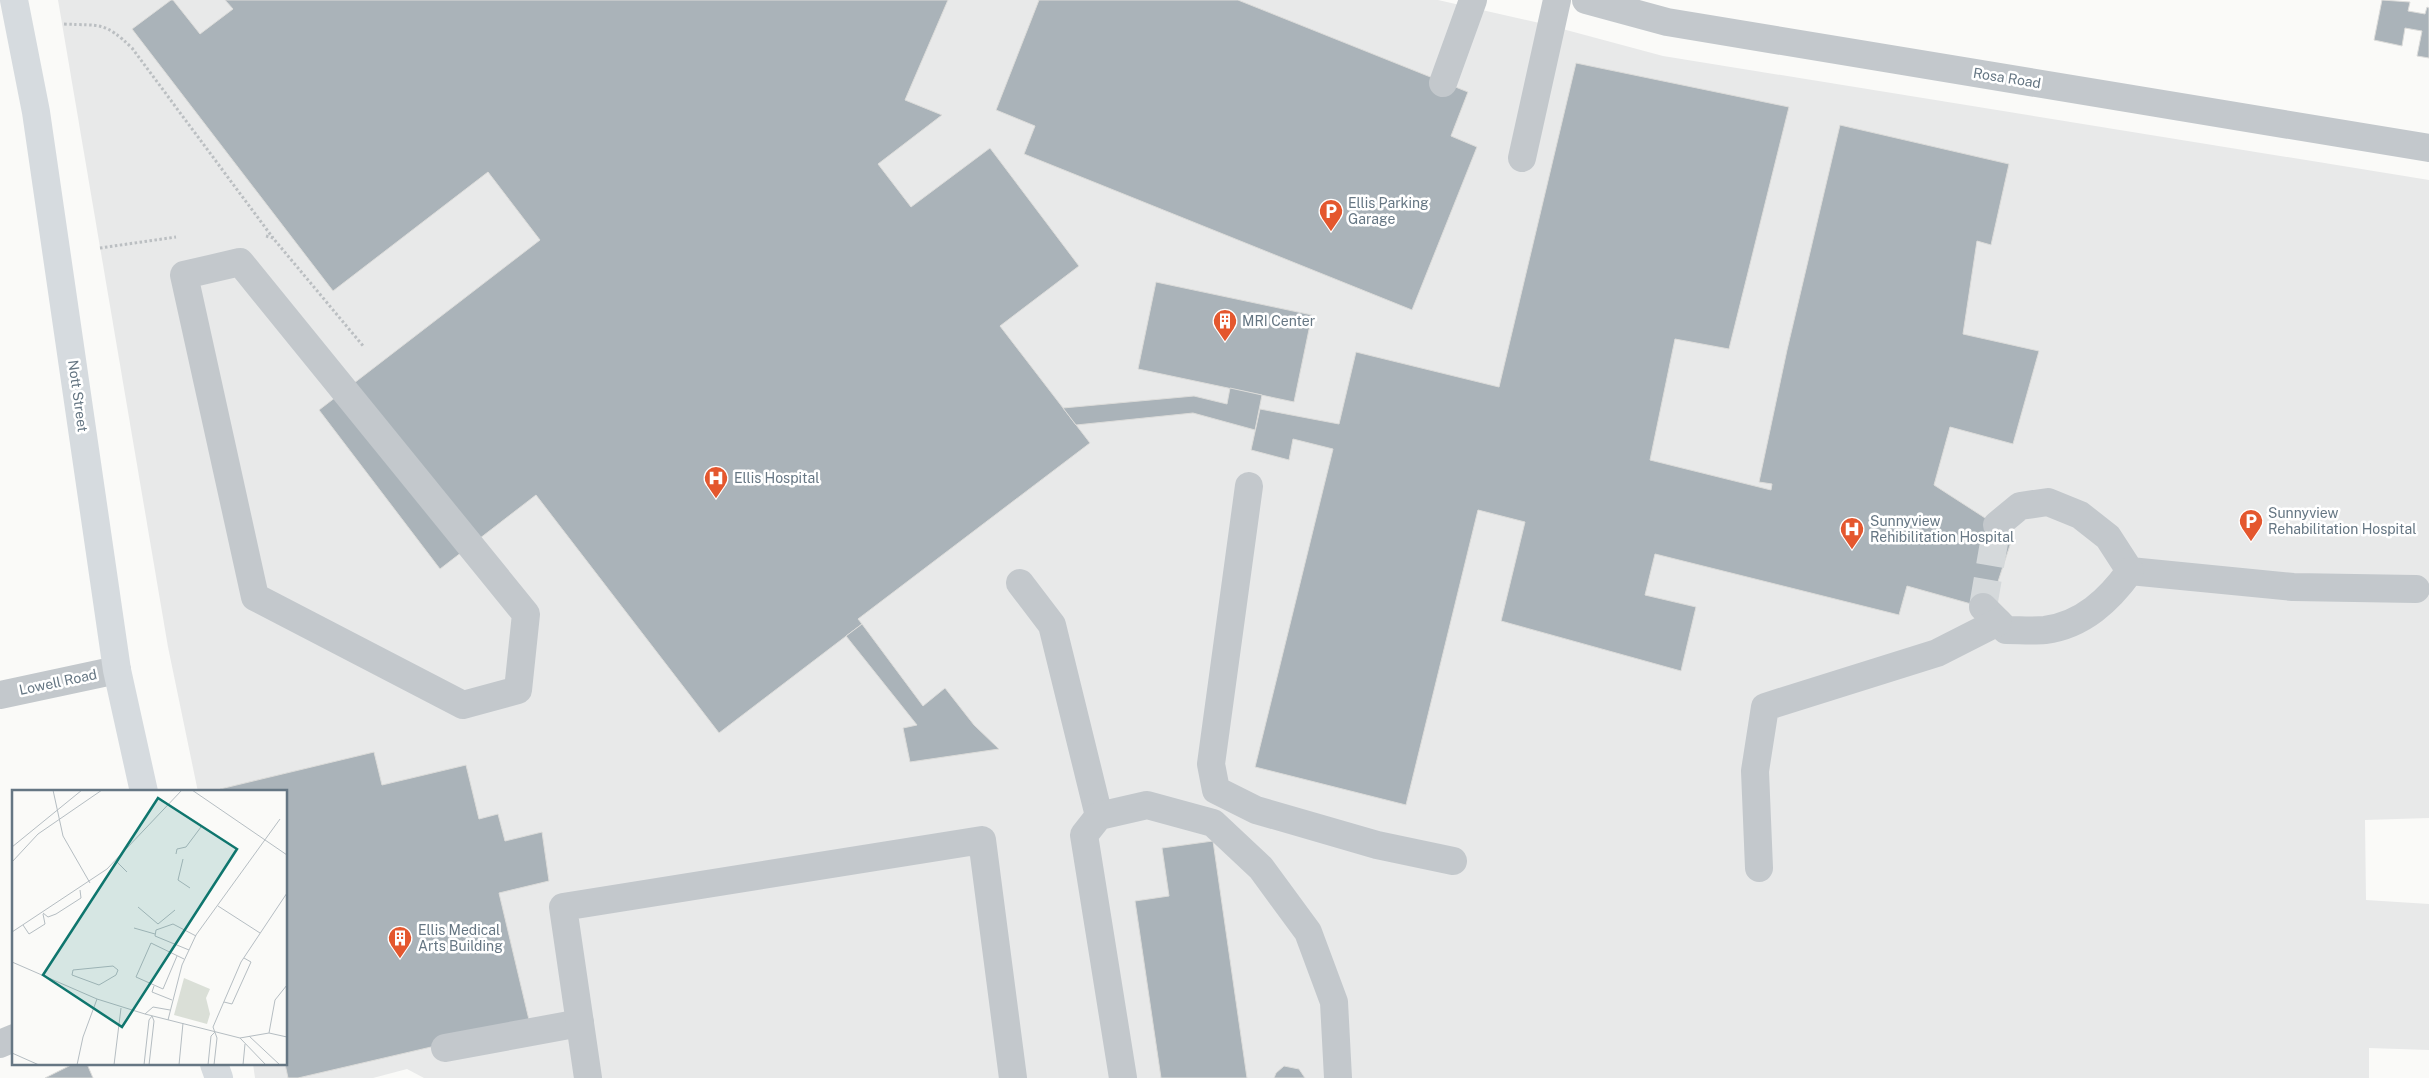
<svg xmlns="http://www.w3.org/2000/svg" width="2429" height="1078" viewBox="0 0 2429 1078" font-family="'Public Sans',sans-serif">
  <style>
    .built { fill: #e8e9e9 }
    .building { fill: #aab3b9; stroke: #dcdcda }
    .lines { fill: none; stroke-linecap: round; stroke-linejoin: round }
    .minor-tunnel { stroke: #d5d9db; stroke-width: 28; stroke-dasharray: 28 14; stroke-linecap: butt }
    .path { stroke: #bbbfc2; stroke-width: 3; stroke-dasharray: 2.5 2.5; stroke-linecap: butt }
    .minor { stroke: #c3c8cc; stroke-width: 28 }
    .major { stroke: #d6dbdf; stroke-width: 28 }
    .labels { text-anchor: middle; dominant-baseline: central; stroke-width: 5; stroke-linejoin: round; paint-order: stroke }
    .street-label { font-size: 14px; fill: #657683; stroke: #fff }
    .poi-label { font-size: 14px; fill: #657683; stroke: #fff; text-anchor: start }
    .inset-road { fill: none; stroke: #b5bdc2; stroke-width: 1 }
    .view { fill: #0f766e; fill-opacity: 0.15; stroke: #0f766e; stroke-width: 2.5 }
    .inset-edge { fill: none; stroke: #657683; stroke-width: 2.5 }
  </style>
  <rect width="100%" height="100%" fill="#fafaf8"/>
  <polygon class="built" points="58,0 1438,0 1544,24 1663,56 2429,180 2429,818 2365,820 2366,900 2429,904 2429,1050 2369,1048 2369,1078 424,1078 407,1069 373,1078 255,1078 253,1064 286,1064 286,792 198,792 168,647"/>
  <g class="building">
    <polygon points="171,0 173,0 200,34 233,9 225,0 948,0 905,100 942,115 878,164 911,207 990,148 1079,266 1000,326 1090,443 858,619 862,624 719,733 536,495 440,569 319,410 540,240 488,172 333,291 132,29"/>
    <polygon points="1039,0 1238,0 1468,92 1451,136 1477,147 1412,310 1024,154 1035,126 996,110"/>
    <polygon points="2382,0 2410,2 2408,11 2425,14 2427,7 2429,8 2429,58 2417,56 2422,31 2405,28 2402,46 2374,40"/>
    <polygon points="1576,63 1789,107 1729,349 1675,339 1650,460 1771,490 1772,484 1759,482 1787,350 1840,125 2009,164 1991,245 1977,241 1963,334 2039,351 2013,444 1950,427 1934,485 2013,536 1989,609 1907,586 1899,615 1655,554 1645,595 1696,607 1681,671 1501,621 1525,522 1478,510 1406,805 1255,767 1333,449 1293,439 1289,460 1251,450 1260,409 1339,424 1356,352 1499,387"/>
    <polygon points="1156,282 1312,315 1294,402 1138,369"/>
    <polygon points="1230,388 1262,395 1255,430 1193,413 1076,425 1063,408 1194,396 1227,404"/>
    <polygon points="862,624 923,706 945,688 974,725 999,749 910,762 903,728 917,725 846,636"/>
    <polygon points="374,752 382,785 466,765 479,819 498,814 505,841 542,832 549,881 499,893 530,1024 298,1078 288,1078 285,1064 286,792 221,792 220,789"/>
    <polygon points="1213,841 1247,1078 1161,1078 1135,901 1169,896 1162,848"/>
    <polygon points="73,1064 87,1064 93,1078 45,1078"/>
    <polygon points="1284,1066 1299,1069 1305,1078 1274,1078 1276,1073"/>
  </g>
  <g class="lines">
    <polyline class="minor-tunnel" points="1983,607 1997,525"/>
    <g class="path">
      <path d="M64,24c37,2 40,-3 68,24l141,190"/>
      <polyline points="266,236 273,238 364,347"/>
      <polyline points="100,248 176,237"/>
    </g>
    <g class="minor">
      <polyline points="1586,0 1667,22 2429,148"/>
      <polyline points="1443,83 1473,0"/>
      <polyline points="1522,158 1557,0"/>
      <polygon points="240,262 526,614 518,690 463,705 255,597 184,275"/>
      <polyline points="1249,486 1211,764 1216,790 1256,810 1377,845 1453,861"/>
      <polyline points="1997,525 2020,506 2048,502 2080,515 2108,537 2130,571 2293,587 2416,589"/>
      <polyline points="1020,583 1052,625 1099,816"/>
      <path d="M1983,607l23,23c13,0 27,1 39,0 38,-5 64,-30 85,-59"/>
      <polyline points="0,695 117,670"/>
      <polyline points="1759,868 1755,771 1765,707 1937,653 1998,622"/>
      <polyline points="0,1044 14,1038"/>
      <polyline points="445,1048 580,1023"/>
      <polyline points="588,1078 563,907 982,840 1013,1078"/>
      <polyline points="1123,1078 1084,835 1099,816 1147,805 1213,823 1261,868 1308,932 1334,1002 1338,1078"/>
    </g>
    <g class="major">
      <polyline points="14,0 36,112 117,670 144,792"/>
      <polyline points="214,1064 219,1078"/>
    </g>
  </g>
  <defs>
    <g id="parking-pin" transform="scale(1.25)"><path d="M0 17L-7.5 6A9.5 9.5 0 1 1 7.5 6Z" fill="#e4572e" stroke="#fff"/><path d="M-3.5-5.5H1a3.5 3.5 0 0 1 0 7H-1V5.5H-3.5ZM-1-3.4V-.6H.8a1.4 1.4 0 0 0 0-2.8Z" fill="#fff"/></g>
    <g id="building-pin" transform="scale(1.25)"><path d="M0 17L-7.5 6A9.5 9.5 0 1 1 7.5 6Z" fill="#e4572e" stroke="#fff"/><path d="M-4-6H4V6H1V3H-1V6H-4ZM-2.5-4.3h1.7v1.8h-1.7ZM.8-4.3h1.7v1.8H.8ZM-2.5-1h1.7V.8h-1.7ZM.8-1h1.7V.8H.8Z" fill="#fff"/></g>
    <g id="hospital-pin" transform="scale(1.25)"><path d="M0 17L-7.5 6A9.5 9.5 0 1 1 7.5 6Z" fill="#e4572e" stroke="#fff"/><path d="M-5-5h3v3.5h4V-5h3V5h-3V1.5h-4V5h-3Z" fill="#fff"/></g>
  </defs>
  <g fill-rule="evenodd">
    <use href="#parking-pin" x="1331" y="211"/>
    <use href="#building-pin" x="1225" y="321"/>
    <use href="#hospital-pin" x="716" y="478"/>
    <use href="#parking-pin" x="2251" y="521"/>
    <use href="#hospital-pin" x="1852" y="529"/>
    <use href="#building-pin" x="400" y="938"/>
  </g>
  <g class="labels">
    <g class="street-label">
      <text transform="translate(2007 78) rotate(9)">Rosa Road</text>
      <text transform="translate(78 396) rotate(82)">Nott Street</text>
      <text transform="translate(58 682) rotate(-12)">Lowell Road</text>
    </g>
    <g class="poi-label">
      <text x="1348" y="203">Ellis Parking<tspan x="1348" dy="16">Garage</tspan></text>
      <text x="1242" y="321">MRI Center</text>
      <text x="734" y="478">Ellis Hospital</text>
      <text x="2268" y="513">Sunnyview<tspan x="2268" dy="16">Rehabilitation Hospital</tspan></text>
      <text x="1870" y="521">Sunnyview<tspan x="1870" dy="16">Rehibilitation Hospital</tspan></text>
      <text x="418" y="930">Ellis Medical<tspan x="418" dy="16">Arts Building</tspan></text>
    </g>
  </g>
  <g transform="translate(12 790)">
    <rect width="275" height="275" fill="#fafaf8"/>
    <path d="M172,188l26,11 -4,9 4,16 -3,10 -33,-9z" fill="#dadfd7"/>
    <path class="inset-road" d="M41,0l10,46 27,47M180,0l95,65M0,57l70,-57M164,64l1,-5 9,-2 15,-20M171,69l-5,21 12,8M104,71l11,11M0,72l26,-28 64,-44M206,116l42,27M126,117l20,17 17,-14M31,123l5,4 8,-3 25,-16 -1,-8M11,135l6,9 16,-10 -2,-10M122,138l21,6M0,142l95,-63 75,-79M177,160l-34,-14 1,-6 17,-6 23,12M165,166l-14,33 -27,-12 15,-34 33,16M0,172l85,37 48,15 95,24 29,-5 18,4M101,176l5,4 -2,5 -17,10 -27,-10 1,-5zM142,196l-2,6 20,8M212,212l8,2 19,-42 -7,-4M133,224l8,-7 17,3M156,230l14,-55 14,-30 84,-116M257,243l6,-33 12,-15M237,246l31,29M228,248l26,27M0,263l27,12M65,275l6,-28 14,-38M102,275l7,-57M132,275l5,-45 3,-4M137,275l5,-44 -2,-5M167,275l4,-42M196,275l3,-29 4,-4M202,275l3,-27 -4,-11 28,-65 46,-69M231,275l2,-21"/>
    <path class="view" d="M146,8l79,51 -115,178 -79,-52z"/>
    <rect width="275" height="275" class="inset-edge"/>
  </g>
</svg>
